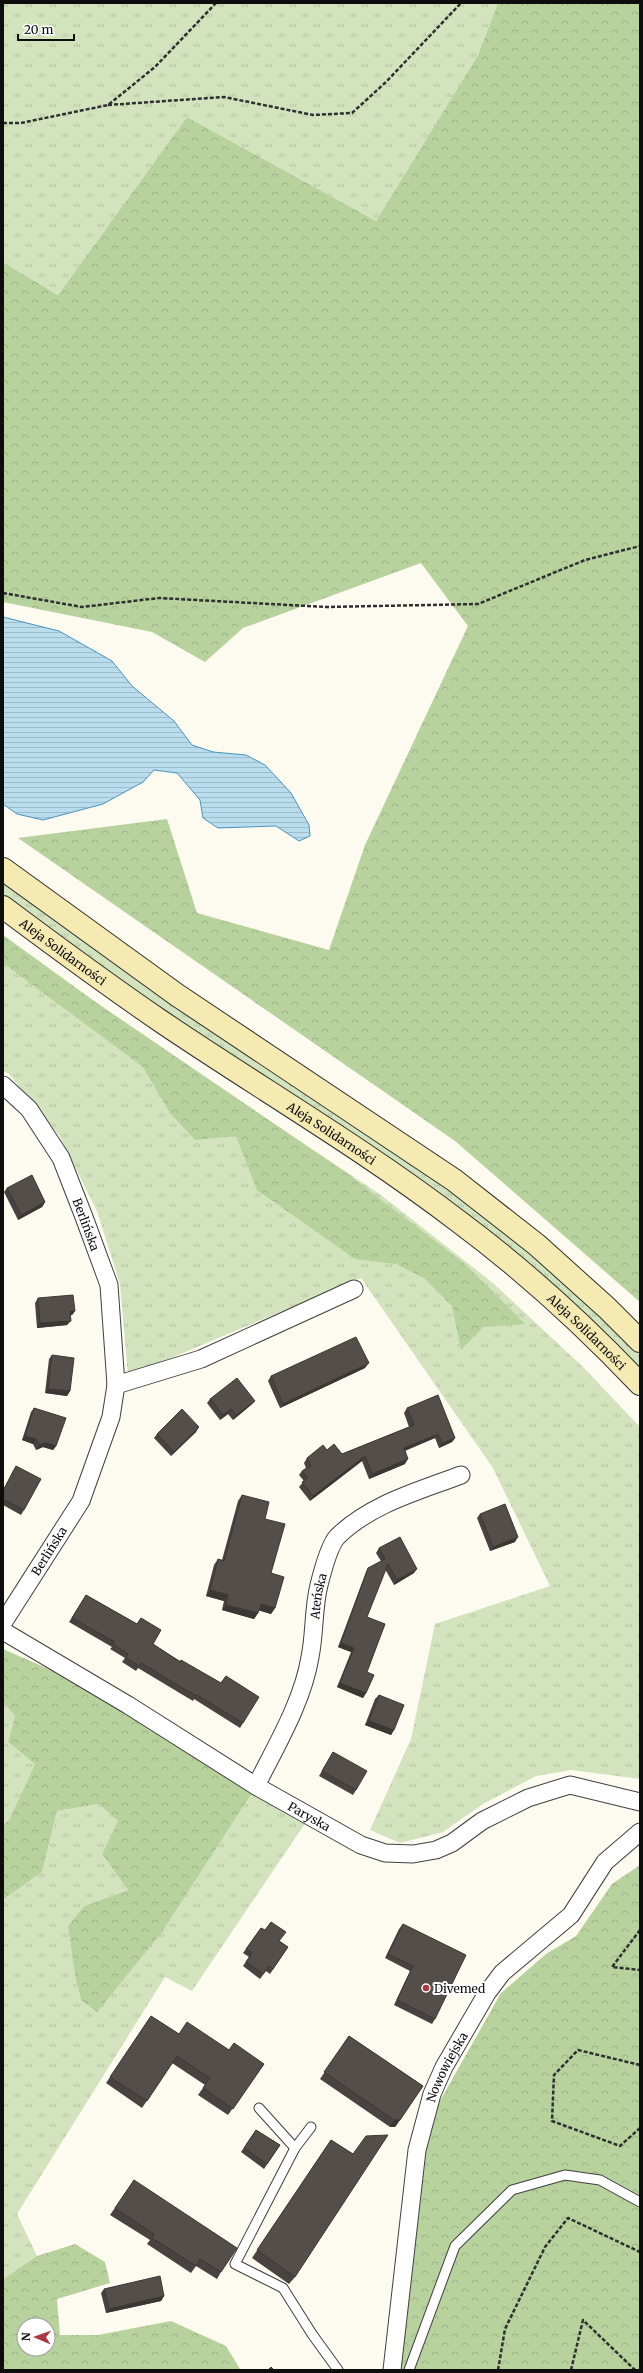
<svg xmlns="http://www.w3.org/2000/svg" width="643" height="2373" viewBox="0 0 643 2373" font-family="Merriweather,serif">
  <style>
    .grass { fill: url(#grass-tufts) }
    .forest { fill: url(#forest-crowns); fill-rule: evenodd }
    .water { fill: url(#water-rules); stroke: #4a94bc }
    .lines { fill: none; stroke-linecap: round; stroke-linejoin: round }
    .lane-casing { stroke: #404040; stroke-width: 11 }
    .street-casing { stroke: #404040; stroke-width: 19 }
    .secondary-casing { stroke: #2f2f2f; stroke-width: 24 }
    .path { stroke: #2f2f2f; stroke-width: 2.5; stroke-dasharray: 4 2; stroke-linecap: butt }
    .lane { stroke: #fff; stroke-width: 9 }
    .street { stroke: #fff; stroke-width: 17 }
    .secondary { stroke: #f5eab2; stroke-width: 22 }
    .wall { fill: #484340 }
    .shaded-wall { fill: #3b3734 }
    .building { fill: #544e4b; stroke: #3b3734 }
    .poi-dot { fill: #ac3742; stroke: #fff; stroke-width: 1.5 }
    .labels { text-anchor: middle; dominant-baseline: central; stroke-width: 4; stroke-linejoin: round; paint-order: stroke }
    .street-label { font-size: 12px; fill: #0d0d0d; stroke: #fff }
    .poi-label { font-size: 12px; fill: #0d0d0d; stroke: #fff; text-anchor: start }
  </style>
  <defs>
    <pattern id="grass-tufts" width="24" height="20" patternUnits="userSpaceOnUse"><rect width="24" height="20" fill="#d3e3bd"/><path d="M3 7l-1-3M5 7V3M7 7l1-3M15 17l-1-3M17 17v-4M19 17l1-3" fill="none" stroke="#b4c2a1"/></pattern>
    <pattern id="forest-crowns" width="20" height="18" patternUnits="userSpaceOnUse"><rect width="20" height="18" fill="#b8d29e"/><path d="M2 6a3 3 0 1 1 6 0M12 15a3 3 0 1 1 6 0" fill="none" stroke="#9db387"/></pattern>
    <pattern id="water-rules" width="6" height="5" patternUnits="userSpaceOnUse"><rect width="6" height="5" fill="#baddee"/><path d="M0 2.5h6" fill="none" stroke="#9fbccb"/></pattern>
  </defs>
  <rect width="100%" height="100%" fill="#fdfaef"/>
  <g class="grass">
    <polygon points="3,3 498,3 478,55 376,221 187,117 58,295 3,262"/>
    <polygon points="3,881 73,934 172,1004 449,1189 553,1272 640,1355 640,1370 166,1012 3,894"/>
    <polygon points="3,943 381,1195 493,1283 584,1368 640,1427 640,1779 571,1770 536,1776 483,1804 443,1832 400,1843 370,1830 411,1739 435,1624 550,1586 493,1468 361,1278 128,1376 120,1284 97,1211 59,1135 9,1074 3,1071"/>
    <polygon points="3,1702 15,1716 8,1742 35,1764 9,1820 3,1825"/>
    <polygon points="253,1791 306,1822 192,1991 165,1977 17,2214 37,2256 3,2279 3,1900 42,1872 57,1811 99,1804 118,1821 102,1854 128,1890 84,1906 68,1926 75,1974 81,2000"/>
  </g>
  <g class="forest">
    <polygon points="498,3 640,3 640,1302 455,1141 18,838 167,819 197,913 329,950 365,845 468,626 421,563 243,628 205,662 152,632 3,602 3,262 58,295 187,117 376,221 478,55"/>
    <polygon points="3,935 97,1003 345,1172 465,1264 525,1324 483,1327 461,1350 452,1306 424,1278 396,1264 355,1259 257,1190 236,1136 195,1140 170,1113 143,1067 3,963"/>
    <polygon points="3,1649 76,1681 253,1791 162,1932 97,2012 81,2000 75,1975 68,1926 84,1906 128,1890 102,1854 118,1821 99,1804 57,1811 42,1872 3,1900 3,1825 9,1820 35,1764 8,1742 15,1716 3,1702"/>
    <polygon points="640,1865 640,2370 397,2370 424,2148 437,2106 501,1993 546,1954 576,1936 612,1884"/>
    <path d="M75,2244l30,18 5,21 -53,16 3,36h38l73,-14 55,25 14,23 -237,1v-91l34,-23zM24,2325h24v24h-24z"/>
  </g>
  <polygon class="water" points="3,617 59,631 112,661 132,686 174,721 192,745 213,752 246,755 265,765 291,793 309,825 310,836 299,841 276,826 218,828 203,818 200,800 177,773 154,770 143,782 103,804 43,820 17,814 3,804"/>
  <g class="lines">
    <g class="lane-casing">
      <g id="lane">
        <polyline points="259,2108 295,2148"/>
        <polyline points="311,2127 295,2148 235,2264 283,2288 312,2334 338,2370"/>
        <polyline points="409,2370 455,2246 512,2190 565,2175 600,2180 640,2202"/>
      </g>
    </g>
    <g class="street-casing">
      <g id="street">
        <path id="s1" d="M3,1085l26,24 32,49 23,59 25,68 7,100 -5,32 -30,84 -78,122"/>
        <polyline points="116,1385 201,1359 354,1289"/>
        <path id="s2" d="M3,1631l125,74 128,81 105,59 24,8 28,1 23,-4 16,-7 30,-22 46,-23 42,-13 70,17"/>
        <path id="s3" d="M256,1786c20,-40 47,-85 54,-129 5,-24 3,-48 9,-72 3,-12 10,-39 18,-48 33,-33 82,-46 124,-62"/>
        <path id="s4" d="M392,2370l25,-220 15,-56 12,-27 43,-74 15,-20 69,-58 34,-53 35,-30"/>
      </g>
    </g>
    <g class="secondary-casing">
      <g id="secondary">
        <polyline points="3,869 177,995 454,1180 537,1245 607,1308 640,1341"/>
        <path id="s5" d="M3,907c52,39 105,78 159,115 99,67 202,127 296,199 66,49 126,104 182,163"/>
      </g>
    </g>
    <g class="path">
      <polyline points="108,105 224,97 313,115 352,113 386,82 461,3"/>
      <polyline points="3,123 21,123 108,105 155,67 216,3"/>
      <polyline points="3,593 82,607 159,598 326,607 478,604 585,560 640,546"/>
      <polyline points="640,1930 612,1967 640,1970"/>
      <polyline points="640,2065 578,2050 554,2075 552,2121 620,2146 640,2128"/>
      <polyline points="498,2370 505,2329 545,2247 568,2218 640,2252"/>
      <polyline points="571,2370 583,2320 635,2370"/>
    </g>
    <use href="#lane" class="lane"/>
    <use href="#street" class="street"/>
    <use href="#secondary" class="secondary"/>
  </g>
  <g class="wall">
    <polygon points="7,1188 45,1202 42,1207 18,1220 4,1192"/>
    <polygon points="38,1298 75,1311 72,1315 70,1315 67,1325 37,1328 35,1303"/>
    <polygon points="52,1355 70,1391 67,1396 45,1393 49,1359"/>
    <polygon points="365,1368 280,1408 268,1381 271,1376"/>
    <polygon points="210,1399 255,1401 251,1405 233,1420 228,1414 220,1420 207,1403"/>
    <polygon points="34,1408 56,1446 53,1450 43,1447 36,1450 33,1444 22,1440 31,1412"/>
    <polygon points="407,1408 455,1438 452,1442 439,1448 435,1438 405,1451 405,1464 369,1479 362,1461 310,1501 299,1487 304,1481 299,1475 302,1471 306,1468 304,1463 307,1458 327,1450 342,1454 409,1427 404,1413"/>
    <polygon points="196,1432 171,1456 154,1438 157,1434"/>
    <polygon points="16,1466 24,1510 21,1515 3,1505 3,1490 13,1471"/>
    <polygon points="242,1495 265,1519 275,1608 271,1614 259,1610 258,1613 254,1619 222,1610 224,1601 206,1596 214,1565 218,1559 222,1560 238,1501"/>
    <polygon points="480,1514 515,1542 490,1551 477,1518"/>
    <polygon points="379,1548 414,1573 394,1585 385,1569 367,1617 366,1693 363,1698 337,1687 351,1652 338,1647 366,1572 368,1568 381,1561 376,1553"/>
    <polygon points="86,1595 137,1624 141,1618 153,1644 180,1661 221,1683 226,1676 243,1723 240,1728 194,1699 193,1701 138,1668 136,1671 122,1662 125,1658 110,1649 112,1647 69,1622"/>
    <polygon points="379,1695 394,1730 391,1735 365,1725 375,1699"/>
    <polygon points="333,1752 356,1790 353,1795 319,1776"/>
    <polygon points="403,1924 435,2019 432,2024 394,2005 410,1971 385,1958 399,1929"/>
    <polygon points="261,1928 288,1947 270,1974 266,1971 260,1979 243,1966 249,1957 243,1953"/>
    <polygon points="151,2016 179,2034 228,2050 264,2064 228,2115 198,2095 205,2085 172,2063 142,2108 106,2083"/>
    <polygon points="349,2036 423,2086 395,2127 390,2127 320,2079"/>
    <polygon points="256,2130 280,2145 264,2169 241,2152"/>
    <polygon points="331,2140 353,2154 295,2277 289,2284 252,2258"/>
    <polygon points="134,2180 221,2272 217,2279 196,2266 191,2273 147,2244 150,2240 110,2215"/>
    <polygon points="104,2289 164,2296 161,2301 106,2313 101,2293"/>
  </g>
  <g class="shaded-wall">
    <polygon points="45,1202 42,1207 18,1220 21,1215"/>
    <polygon points="70,1311 75,1311 72,1315 67,1316"/>
    <polygon points="71,1321 67,1325 37,1328 40,1323"/>
    <polygon points="369,1363 365,1368 280,1408 283,1404"/>
    <polygon points="48,1389 70,1391 67,1396 45,1393"/>
    <polygon points="255,1401 251,1405 233,1420 236,1415"/>
    <polygon points="231,1409 228,1414 220,1420 223,1415"/>
    <polygon points="199,1427 196,1432 171,1456 174,1452"/>
    <polygon points="438,1434 435,1438 400,1452 404,1448"/>
    <polygon points="25,1436 36,1439 33,1444 22,1440"/>
    <polygon points="455,1438 452,1442 439,1448 442,1443"/>
    <polygon points="46,1443 56,1446 53,1450 43,1447 36,1450 39,1445"/>
    <polygon points="365,1456 362,1461 310,1501 313,1496"/>
    <polygon points="408,1459 405,1464 369,1479 372,1474"/>
    <polygon points="518,1537 515,1542 490,1551 493,1547"/>
    <polygon points="417,1569 414,1573 394,1585 397,1580"/>
    <polygon points="210,1590 228,1595 224,1601 206,1596"/>
    <polygon points="261,1604 275,1608 271,1614 257,1610"/>
    <polygon points="226,1605 258,1613 254,1619 222,1610"/>
    <polygon points="341,1643 354,1648 351,1652 338,1647"/>
    <polygon points="340,1683 366,1693 363,1698 337,1687"/>
    <polygon points="369,1721 394,1730 391,1735 365,1725"/>
    <polygon points="394,2120 400,2120 395,2127 390,2127"/>
    <polygon points="164,2296 161,2301 106,2313 109,2309"/>
  </g>
  <g class="building">
    <polygon points="32,1175 45,1202 21,1215 7,1188"/>
    <polygon points="73,1295 75,1311 70,1311 71,1321 40,1323 38,1298"/>
    <polygon points="356,1337 369,1363 283,1404 271,1376"/>
    <polygon points="52,1355 74,1358 70,1391 48,1389"/>
    <polygon points="237,1378 255,1401 236,1415 231,1409 223,1415 210,1399"/>
    <polygon points="438,1395 455,1438 442,1443 438,1434 404,1448 408,1459 372,1474 365,1456 313,1496 302,1482 308,1478 302,1471 311,1466 307,1458 323,1445 327,1450 334,1444 342,1454 414,1425 407,1408"/>
    <polygon points="34,1408 66,1418 56,1446 46,1443 39,1445 36,1439 25,1436"/>
    <polygon points="182,1409 199,1427 174,1452 157,1434"/>
    <polygon points="16,1466 41,1479 24,1510 3,1499 3,1491"/>
    <polygon points="242,1495 269,1502 265,1519 285,1524 271,1573 284,1577 275,1608 261,1604 258,1613 226,1605 228,1595 210,1590 218,1559 224,1561"/>
    <polygon points="505,1504 518,1537 493,1547 480,1514"/>
    <polygon points="400,1537 417,1569 397,1580 388,1564 367,1617 385,1624 367,1672 374,1675 366,1693 340,1683 354,1648 341,1643 368,1568 385,1559 379,1548"/>
    <polygon points="86,1595 137,1624 141,1618 161,1630 153,1644 180,1662 181,1660 221,1683 226,1676 259,1697 243,1723 197,1695 196,1696 141,1663 139,1666 126,1658 128,1654 113,1644 115,1642 72,1618"/>
    <polygon points="379,1695 404,1705 394,1730 369,1721"/>
    <polygon points="333,1752 367,1771 356,1790 322,1771"/>
    <polygon points="271,1922 286,1932 279,1941 288,1947 273,1969 269,1966 263,1974 246,1962 252,1953 246,1949 261,1928 265,1930"/>
    <polygon points="403,1924 466,1955 435,2019 397,2000 413,1966 388,1954"/>
    <polygon points="151,2016 179,2034 187,2022 229,2050 234,2043 264,2064 233,2109 203,2088 210,2078 177,2056 147,2101 110,2077"/>
    <polygon points="349,2036 423,2086 400,2120 394,2120 324,2072"/>
    <polygon points="256,2130 280,2145 267,2164 244,2148"/>
    <polygon points="388,2135 295,2277 257,2250 331,2140 353,2154 366,2136"/>
    <polygon points="134,2180 237,2248 221,2272 200,2259 196,2266 152,2238 154,2234 115,2208"/>
    <polygon points="160,2276 164,2296 109,2309 104,2289"/>
    <polygon points="271,2367 274,2370 268,2370"/>
  </g>
  <circle class="poi-dot" cx="426" cy="1988" r="4"/>
  <g class="labels">
    <g class="street-label">
      <text stroke="none"><textPath href="#s5" startOffset="75">Aleja Solidarności</textPath></text>
      <text stroke="none"><textPath href="#s5" startOffset="399">Aleja Solidarności</textPath></text>
      <text stroke="none"><textPath href="#s1" startOffset="165">Berlińska</textPath></text>
      <text stroke="none"><textPath href="#s5" startOffset="723">Aleja Solidarności</textPath></text>
      <text transform="translate(49 1551) rotate(-58)">Berlińska</text>
      <text stroke="none"><textPath href="#s3" startOffset="202">Ateńska</textPath></text>
      <text stroke="none"><textPath href="#s2" startOffset="358">Paryska</textPath></text>
      <text stroke="none"><textPath href="#s4" startOffset="310">Nowowiejska</textPath></text>
    </g>
    <g class="poi-label">
      <text x="434" y="1988">Divemed</text>
    </g>
  </g>
  <rect width="643" height="2373" fill="none" stroke="#0d0d0d" stroke-width="8"/>
  <g transform="translate(36 2337) rotate(272)"><circle r="19" fill="#ffffff" stroke="#9e9e9e"/>
  <path d="M0-3L7 15L0 10L-7 15Z" fill="#ac3742"/>
  <text y="-6" font-size="11" font-weight="bold" text-anchor="middle" fill="#0d0d0d">N</text>
  </g>
  <path d="M18 34v6h56v-6" fill="none" stroke="#0d0d0d" stroke-width="2"/>
  <text x="24" y="34" font-size="12" fill="#0d0d0d" stroke="#ffffff" stroke-width="3" paint-order="stroke">20 m</text>
</svg>
